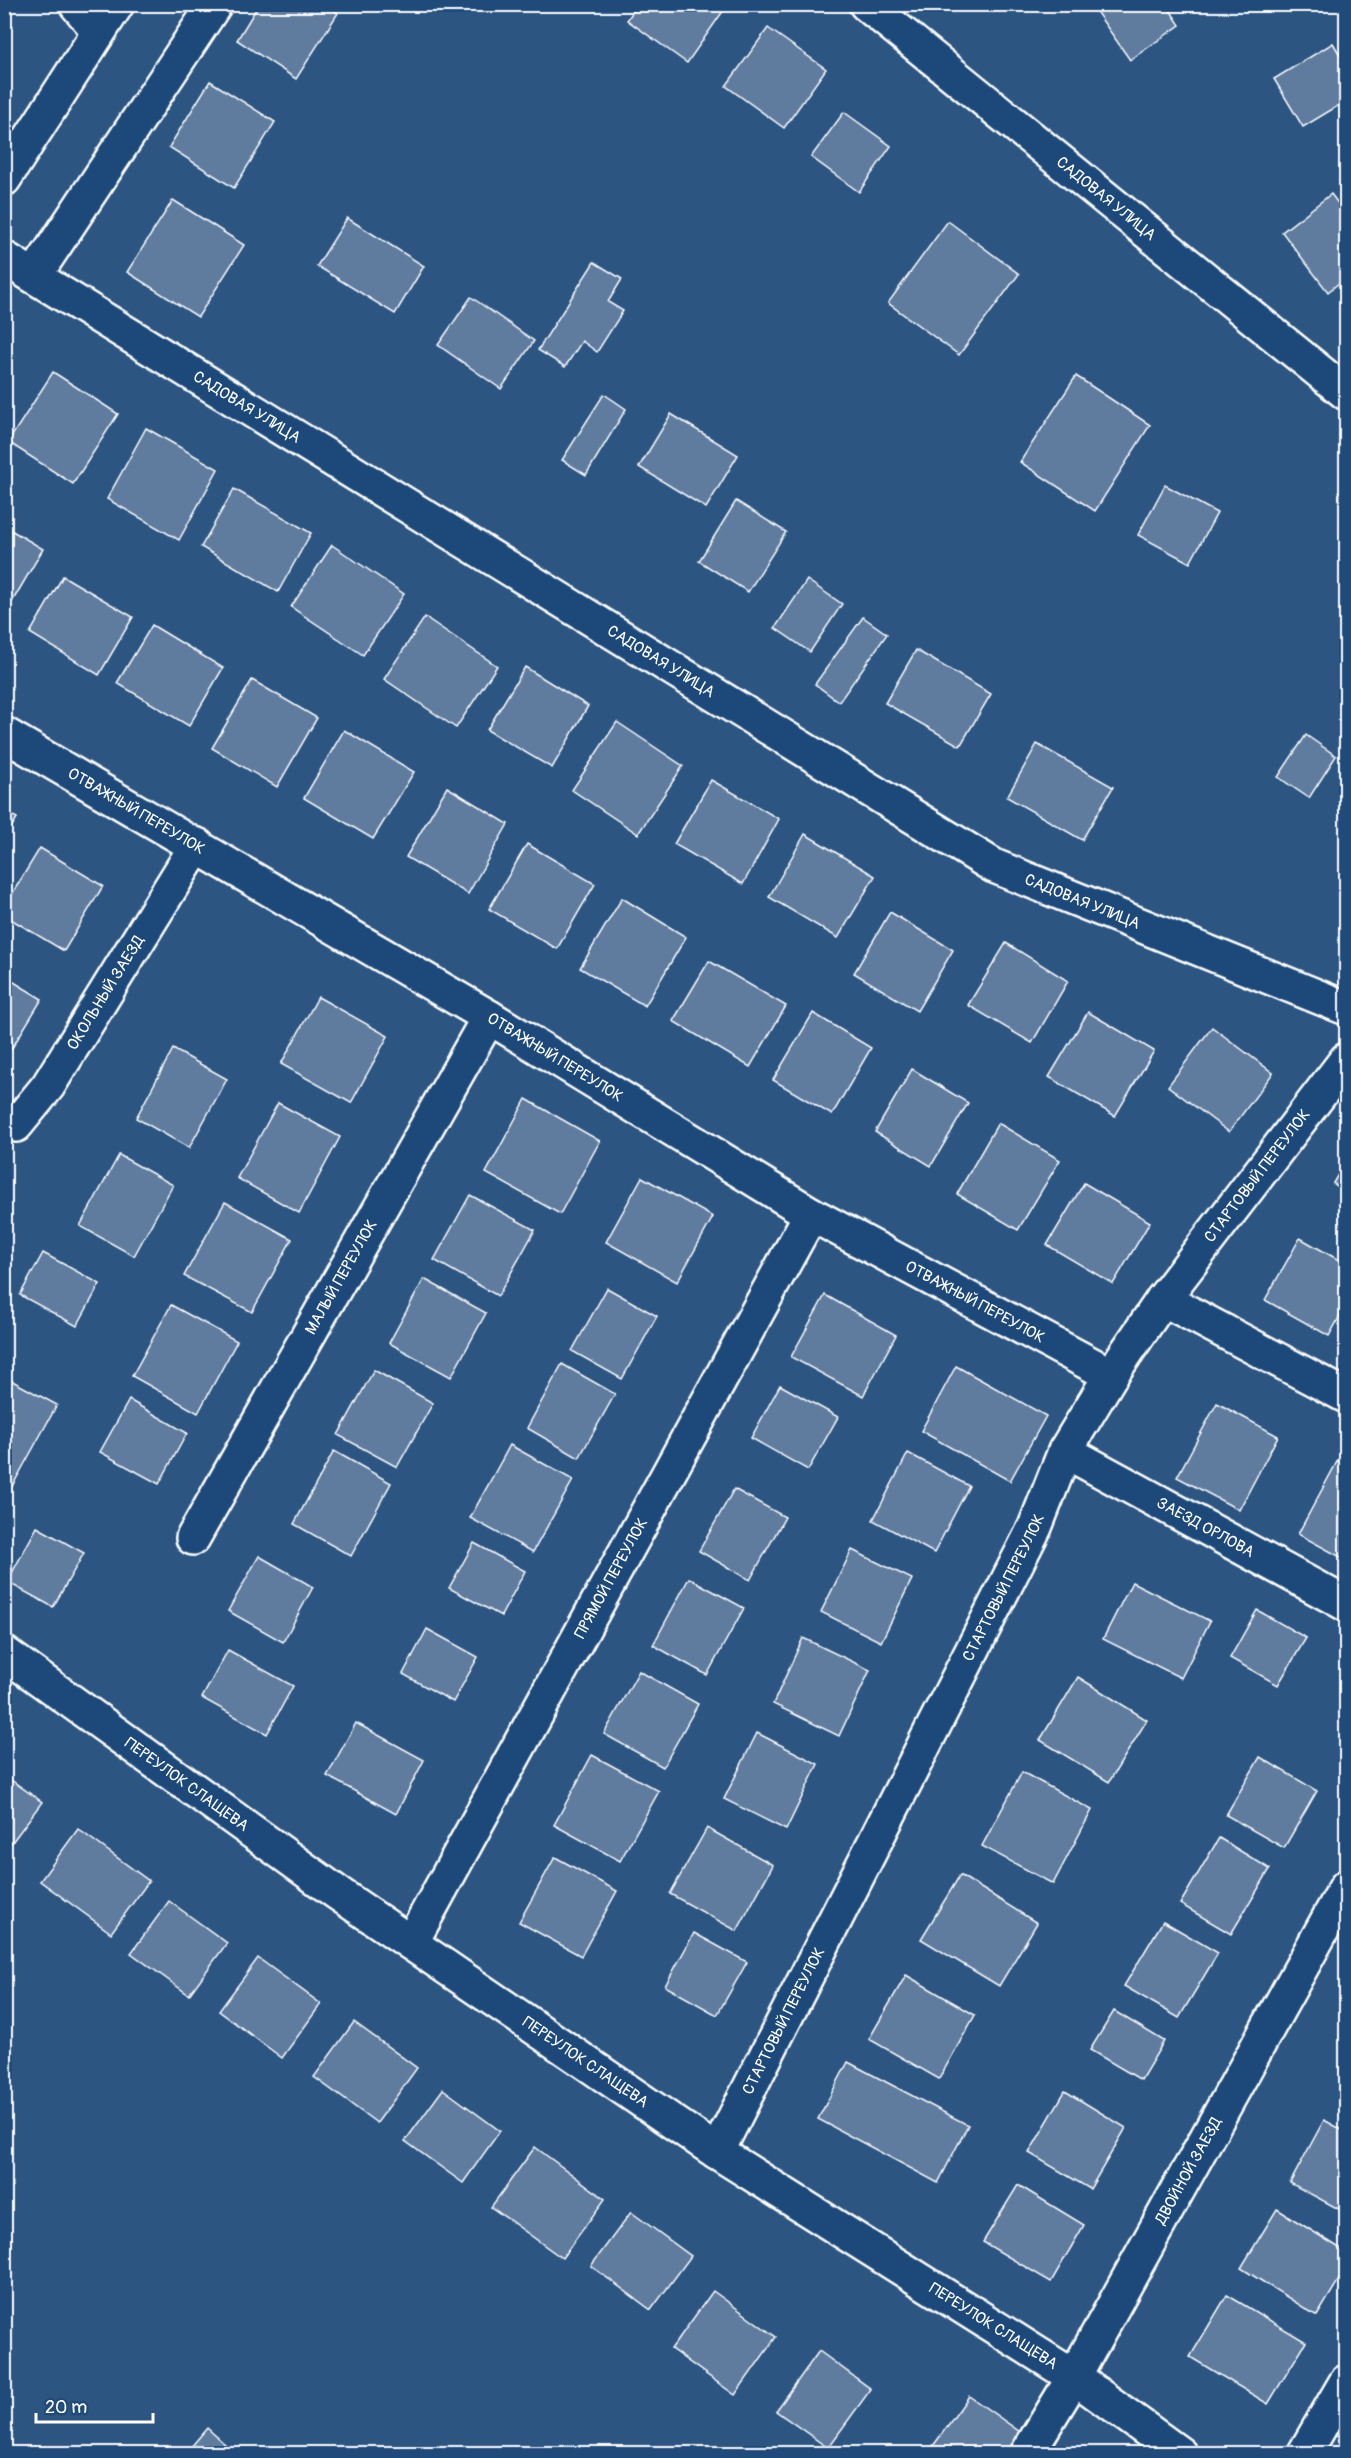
<svg xmlns="http://www.w3.org/2000/svg" width="1351" height="2458" viewBox="0 0 1351 2458" font-family="Pangolin,sans-serif">
  <style>
    .building { fill: #5e7c9f; stroke: #fff; stroke-width: 1.5 }
    .lines { fill: none; stroke-linecap: round; stroke-linejoin: round }
    .street-casing { stroke: #fff; stroke-width: 38 }
    .street { stroke: #1f4a7a; stroke-width: 33 }
    .labels { text-anchor: middle; dominant-baseline: central; stroke-width: 4.5; stroke-linejoin: round; paint-order: stroke }
    .street-label { font-size: 16px; fill: #fff; stroke: #1f4a7a }
  </style>
  <rect width="100%" height="100%" fill="#2c5582"/>
  <filter id="ink" filterUnits="userSpaceOnUse"><feTurbulence type="fractalNoise" baseFrequency=".0167" numOctaves="2"/><feDisplacementMap in="SourceGraphic" scale="12" xChannelSelector="R" yChannelSelector="G"/><feConvolveMatrix kernelMatrix="1 2 1 2 8 2 1 2 1" color-interpolation-filters="sRGB"/></filter>
  <g filter="url(#ink)">
    <g class="building">
      <polygon points="259,4 325,4 338,13 296,79 237,40"/>
      <polygon points="638,4 728,4 687,63 627,20"/>
      <polygon points="1103,4 1166,4 1180,25 1130,60 1095,10"/>
      <polygon points="768,28 826,69 784,128 726,86"/>
      <polygon points="1333,43 1346,65 1346,101 1303,127 1274,79"/>
      <polygon points="210,81 275,122 234,188 169,147"/>
      <polygon points="844,112 891,146 859,192 811,157"/>
      <polygon points="1331,194 1346,214 1346,277 1328,292 1282,232"/>
      <polygon points="173,200 244,245 198,317 127,272"/>
      <polygon points="347,218 424,266 395,314 317,266"/>
      <polygon points="948,221 1019,274 959,355 888,303"/>
      <polygon points="594,262 622,279 608,302 623,311 597,352 582,341 565,367 538,350"/>
      <polygon points="471,297 534,341 501,389 438,345"/>
      <polygon points="53,372 118,414 73,484 8,442"/>
      <polygon points="1076,376 1150,425 1095,511 1020,462"/>
      <polygon points="604,394 626,409 586,475 562,460"/>
      <polygon points="671,414 738,455 706,508 639,467"/>
      <polygon points="146,428 218,469 179,540 107,499"/>
      <polygon points="1165,485 1217,513 1190,563 1138,535"/>
      <polygon points="234,489 311,533 278,592 201,547"/>
      <polygon points="736,501 786,532 748,592 699,561"/>
      <polygon points="4,526 43,549 5,614 4,613"/>
      <polygon points="332,545 404,594 363,655 291,607"/>
      <polygon points="63,576 133,617 99,675 30,633"/>
      <polygon points="807,580 842,604 810,652 775,628"/>
      <polygon points="425,617 497,666 456,728 384,679"/>
      <polygon points="863,617 887,634 839,702 815,684"/>
      <polygon points="152,625 223,668 189,726 117,683"/>
      <polygon points="916,650 991,694 960,746 885,703"/>
      <polygon points="525,667 588,706 552,768 487,730"/>
      <polygon points="252,680 317,718 277,787 212,748"/>
      <polygon points="617,722 683,766 638,834 572,790"/>
      <polygon points="344,730 414,772 373,839 304,798"/>
      <polygon points="1306,735 1336,756 1309,798 1278,777"/>
      <polygon points="1037,744 1113,787 1082,840 1007,797"/>
      <polygon points="711,780 779,819 743,884 674,844"/>
      <polygon points="447,787 508,824 468,894 406,857"/>
      <polygon points="4,811 17,818 4,839"/>
      <polygon points="805,834 875,876 838,938 769,897"/>
      <polygon points="527,844 595,884 557,949 489,909"/>
      <polygon points="40,848 103,886 64,951 4,915 4,907"/>
      <polygon points="622,898 686,937 645,1006 580,968"/>
      <polygon points="890,912 953,950 917,1011 854,973"/>
      <polygon points="1006,943 1068,981 1032,1043 968,1005"/>
      <polygon points="709,961 786,1006 750,1067 673,1021"/>
      <polygon points="4,976 42,999 4,1061"/>
      <polygon points="318,997 388,1036 351,1103 281,1064"/>
      <polygon points="1088,1012 1154,1051 1115,1116 1049,1077"/>
      <polygon points="813,1013 871,1048 832,1115 773,1080"/>
      <polygon points="1212,1027 1273,1073 1229,1132 1168,1086"/>
      <polygon points="173,1049 227,1079 189,1148 136,1118"/>
      <polygon points="912,1069 968,1103 931,1166 875,1132"/>
      <polygon points="526,1099 600,1141 560,1214 486,1173"/>
      <polygon points="278,1103 340,1137 299,1213 237,1178"/>
      <polygon points="998,1123 1060,1160 1018,1230 957,1194"/>
      <polygon points="119,1155 173,1185 134,1256 80,1226"/>
      <polygon points="1346,1161 1346,1192 1333,1183"/>
      <polygon points="642,1177 713,1217 677,1282 606,1242"/>
      <polygon points="1084,1183 1150,1222 1113,1284 1047,1245"/>
      <polygon points="470,1195 535,1230 498,1296 434,1260"/>
      <polygon points="225,1202 292,1239 252,1312 184,1276"/>
      <polygon points="1300,1238 1346,1264 1346,1305 1329,1336 1265,1300"/>
      <polygon points="43,1253 100,1284 77,1326 20,1295"/>
      <polygon points="424,1279 486,1313 451,1377 389,1343"/>
      <polygon points="607,1288 657,1316 622,1379 572,1351"/>
      <polygon points="825,1295 896,1335 863,1396 791,1357"/>
      <polygon points="171,1305 237,1341 198,1413 132,1376"/>
      <polygon points="562,1364 615,1394 579,1458 527,1428"/>
      <polygon points="956,1366 1046,1416 1010,1481 921,1431"/>
      <polygon points="374,1370 433,1403 397,1467 338,1435"/>
      <polygon points="5,1377 57,1405 4,1501 4,1378"/>
      <polygon points="780,1385 838,1417 808,1470 751,1438"/>
      <polygon points="129,1400 187,1433 159,1484 100,1452"/>
      <polygon points="1217,1403 1278,1436 1239,1510 1177,1477"/>
      <polygon points="510,1445 573,1480 533,1552 470,1518"/>
      <polygon points="334,1451 391,1483 351,1556 294,1524"/>
      <polygon points="908,1453 969,1486 934,1553 873,1520"/>
      <polygon points="1338,1460 1346,1464 1346,1560 1298,1534"/>
      <polygon points="734,1489 785,1517 750,1580 699,1551"/>
      <polygon points="37,1527 84,1553 53,1607 7,1582"/>
      <polygon points="474,1543 525,1571 501,1616 449,1588"/>
      <polygon points="852,1550 912,1579 881,1642 821,1612"/>
      <polygon points="259,1556 313,1587 283,1642 228,1611"/>
      <polygon points="689,1578 744,1608 707,1675 653,1645"/>
      <polygon points="1132,1582 1210,1621 1181,1678 1103,1639"/>
      <polygon points="1257,1610 1306,1638 1278,1685 1230,1658"/>
      <polygon points="427,1629 478,1657 453,1702 403,1674"/>
      <polygon points="803,1638 870,1670 839,1736 773,1704"/>
      <polygon points="228,1650 293,1686 267,1734 202,1698"/>
      <polygon points="639,1671 698,1704 663,1767 604,1734"/>
      <polygon points="1078,1677 1147,1720 1109,1782 1040,1740"/>
      <polygon points="356,1723 424,1760 396,1814 327,1776"/>
      <polygon points="757,1733 818,1764 786,1830 724,1799"/>
      <polygon points="592,1755 659,1791 620,1861 554,1825"/>
      <polygon points="1260,1757 1317,1791 1284,1848 1226,1815"/>
      <polygon points="1022,1772 1092,1810 1053,1884 982,1846"/>
      <polygon points="4,1775 42,1802 4,1853"/>
      <polygon points="707,1828 773,1865 737,1931 670,1894"/>
      <polygon points="78,1829 149,1881 111,1933 40,1881"/>
      <polygon points="1219,1838 1270,1869 1231,1934 1180,1904"/>
      <polygon points="555,1857 617,1891 581,1956 519,1922"/>
      <polygon points="960,1875 1037,1923 999,1986 921,1939"/>
      <polygon points="169,1901 227,1943 189,1995 131,1953"/>
      <polygon points="1163,1921 1218,1953 1179,2018 1124,1986"/>
      <polygon points="694,1933 747,1962 717,2015 665,1986"/>
      <polygon points="258,1958 321,2004 282,2058 219,2011"/>
      <polygon points="906,1975 975,2015 939,2079 869,2039"/>
      <polygon points="1114,2011 1164,2041 1141,2080 1090,2050"/>
      <polygon points="354,2022 417,2068 377,2123 314,2077"/>
      <polygon points="848,2062 968,2125 938,2183 818,2119"/>
      <polygon points="443,2089 500,2131 463,2183 405,2141"/>
      <polygon points="1065,2091 1126,2128 1090,2189 1029,2153"/>
      <polygon points="1324,2120 1346,2132 1346,2213 1290,2183"/>
      <polygon points="535,2147 605,2199 562,2258 491,2207"/>
      <polygon points="1018,2185 1084,2225 1051,2282 983,2242"/>
      <polygon points="1277,2209 1346,2252 1346,2268 1317,2316 1241,2268"/>
      <polygon points="631,2212 691,2256 651,2310 591,2266"/>
      <polygon points="713,2291 776,2337 735,2395 671,2349"/>
      <polygon points="1227,2295 1306,2342 1268,2404 1190,2357"/>
      <polygon points="819,2351 871,2389 828,2448 776,2411"/>
      <polygon points="969,2396 1023,2434 1010,2454 928,2453"/>
      <polygon points="207,2428 236,2454 185,2454"/>
    </g>
    <g class="lines">
      <g class="street-casing">
        <g id="street">
          <polyline points="76,4 99,31"/>
          <path id="s1" d="M866,4l480,389"/>
          <polyline points="4,179 117,4"/>
          <path id="s2" d="M4,258l990,608 352,142"/>
          <polyline points="35,275 215,4"/>
          <path id="s3" d="M4,734l485,283 322,197 300,161"/>
          <path id="s4" d="M4,1123l12,2 32,-39 149,-241"/>
          <polyline points="1163,1299 1346,1396"/>
          <path id="s5" d="M1065,1451l281,153"/>
          <path id="s6" d="M193,1538l296,-521"/>
          <path id="s7" d="M4,1653l332,239 381,260 357,225 106,77"/>
          <path id="s8" d="M411,1943l400,-729"/>
          <path id="s9" d="M717,2152l318,-625 30,-76 46,-76 52,-76 183,-239"/>
          <path id="s10" d="M1027,2454l47,-77 272,-490"/>
          <polyline points="1304,2454 1346,2382"/>
        </g>
      </g>
      <use href="#street" class="street"/>
    </g>
  </g>
  <g class="labels">
    <g class="street-label">
      <text stroke="none"><textPath href="#s1" startOffset="309">САДОВАЯ УЛИЦА</textPath></text>
      <text stroke="none"><textPath href="#s2" startOffset="285">САДОВАЯ УЛИЦА</textPath></text>
      <text stroke="none"><textPath href="#s2" startOffset="771">САДОВАЯ УЛИЦА</textPath></text>
      <text stroke="none"><textPath href="#s3" startOffset="153">ОТВАЖНЫЙ ПЕРЕУЛОК</textPath></text>
      <text stroke="none"><textPath href="#s2" startOffset="1257">САДОВАЯ УЛИЦА</textPath></text>
      <text stroke="none"><textPath href="#s4" startOffset="172">ОКОЛЬНЫЙ ЗАЕЗД</textPath></text>
      <text stroke="none"><textPath href="#s3" startOffset="639">ОТВАЖНЫЙ ПЕРЕУЛОК</textPath></text>
      <text stroke="none"><textPath href="#s9" startOffset="1119">СТАРТОВЫЙ ПЕРЕУЛОК</textPath></text>
      <text stroke="none"><textPath href="#s6" startOffset="300">МАЛЫЙ ПЕРЕУЛОК</textPath></text>
      <text stroke="none"><textPath href="#s3" startOffset="1125">ОТВАЖНЫЙ ПЕРЕУЛОК</textPath></text>
      <text stroke="none"><textPath href="#s5" startOffset="160">ЗАЕЗД ОРЛОВА</textPath></text>
      <text stroke="none"><textPath href="#s8" startOffset="416">ПРЯМОЙ ПЕРЕУЛОК</textPath></text>
      <text stroke="none"><textPath href="#s9" startOffset="633">СТАРТОВЫЙ ПЕРЕУЛОК</textPath></text>
      <text stroke="none"><textPath href="#s7" startOffset="225">ПЕРЕУЛОК СЛАЩЕВА</textPath></text>
      <text stroke="none"><textPath href="#s9" startOffset="147">СТАРТОВЫЙ ПЕРЕУЛОК</textPath></text>
      <text stroke="none"><textPath href="#s7" startOffset="711">ПЕРЕУЛОК СЛАЩЕВА</textPath></text>
      <text stroke="none"><textPath href="#s10" startOffset="326">ДВОЙНОЙ ЗАЕЗД</textPath></text>
      <text stroke="none"><textPath href="#s7" startOffset="1197">ПЕРЕУЛОК СЛАЩЕВА</textPath></text>
    </g>
  </g>
  <rect width="1351" height="2458" fill="none" stroke="#1f4a7a" stroke-width="24"/>
  <rect x="12" y="12" width="1327" height="2434" fill="none" stroke="#fff" stroke-width="2" filter="url(#ink)"/>
  <path d="M36 2413v9h117v-9" fill="none" stroke="#ffffff" stroke-width="3"/>
  <text x="45" y="2413" font-size="18" fill="#ffffff" stroke="#1f4a7a" stroke-width="4.5" paint-order="stroke">20 m</text>
</svg>
